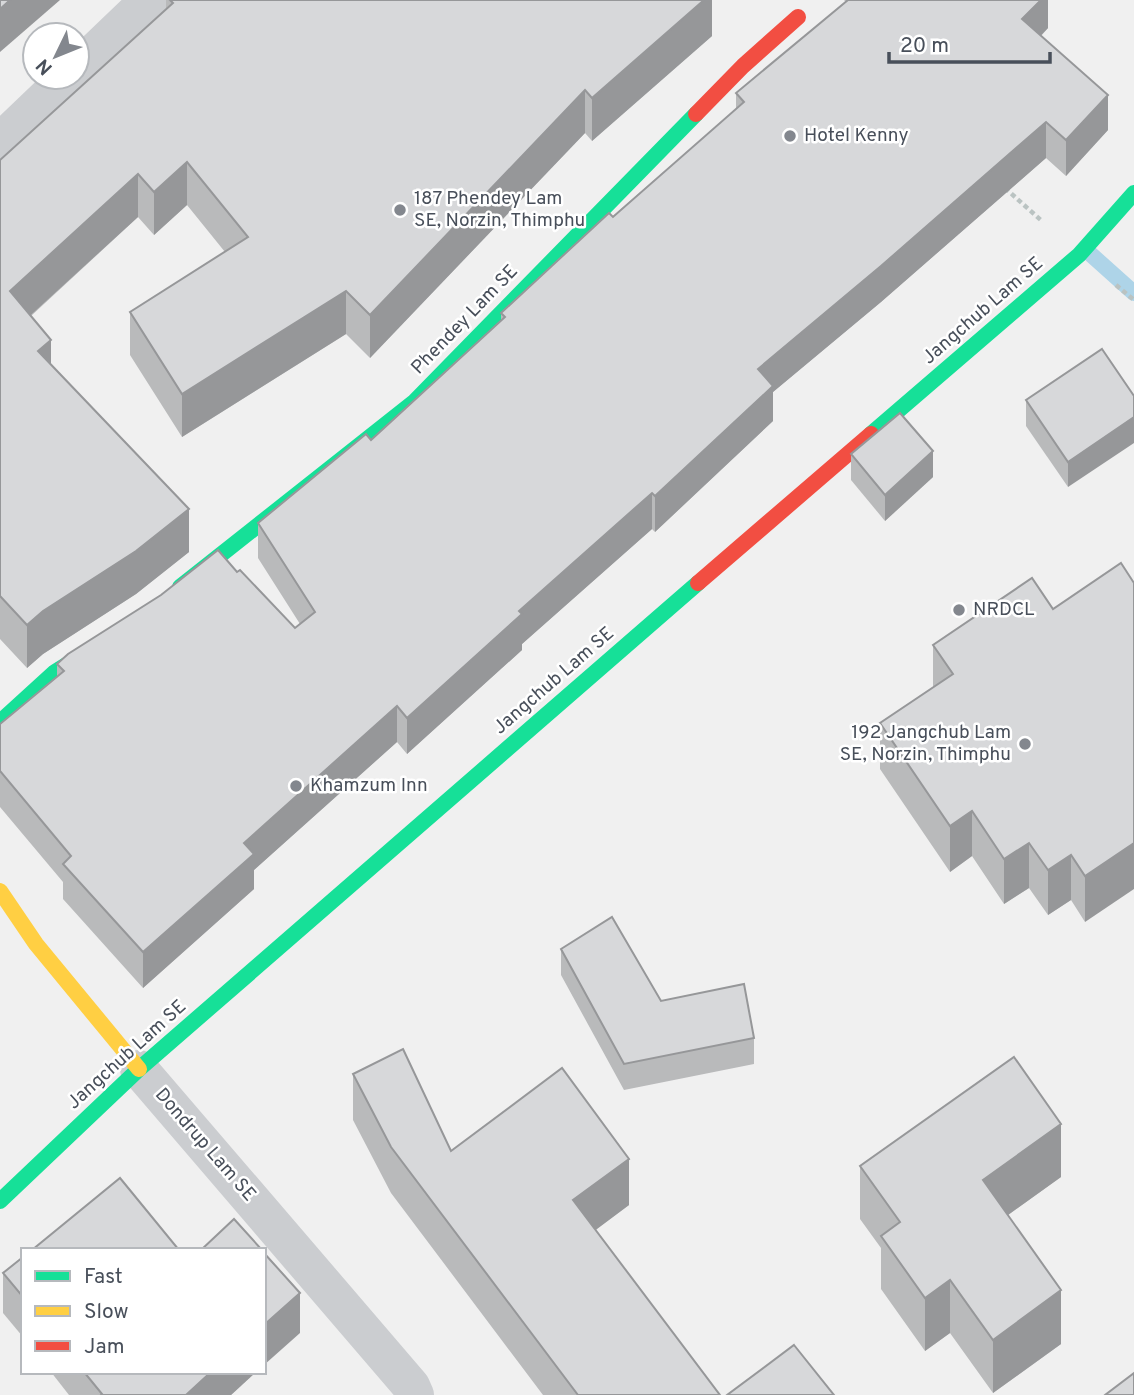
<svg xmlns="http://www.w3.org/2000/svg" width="1134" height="1395" viewBox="0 0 1134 1395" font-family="Overpass,sans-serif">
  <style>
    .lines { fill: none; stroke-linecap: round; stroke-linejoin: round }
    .stream { stroke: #aed4e8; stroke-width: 16 }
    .path { stroke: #bac3c2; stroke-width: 4.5; stroke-dasharray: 5 3.5; stroke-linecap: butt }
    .street { stroke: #cbcdd0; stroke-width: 38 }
    .fast { stroke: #16e098; stroke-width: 16 }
    .slow { stroke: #ffcf43; stroke-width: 16 }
    .jam { stroke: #f24e42; stroke-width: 16 }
    .wall { fill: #b9babb }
    .shaded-wall { fill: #969799 }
    .building { fill: #d7d8da; stroke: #969799; stroke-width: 2 }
    .poi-dot { fill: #83878e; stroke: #fff; stroke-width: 2.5 }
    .labels { text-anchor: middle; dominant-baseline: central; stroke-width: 5; stroke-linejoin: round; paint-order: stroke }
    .poi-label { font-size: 19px; fill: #484f5a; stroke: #fff; text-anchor: start }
    .street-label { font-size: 19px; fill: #484f5a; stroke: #fff }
  </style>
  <rect width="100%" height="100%" fill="#f0f0f0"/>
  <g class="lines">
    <polyline class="stream" points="1086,250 1134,293"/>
    <g class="path">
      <polyline points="1005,188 1043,222"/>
      <polyline points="1116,285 1134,300"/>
    </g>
    <g class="street">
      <polyline points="77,69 149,0"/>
      <polyline points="0,142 68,77"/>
      <polyline points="139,1069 411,1386 415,1395"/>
    </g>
    <g class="fast">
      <polyline points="871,434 1079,255 1134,193"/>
      <polyline points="180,587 414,402 696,114"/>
      <polyline points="0,722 55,672 100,644"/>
      <polyline points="0,1201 139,1069 698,583"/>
    </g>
    <polyline class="slow" points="0,891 36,944 139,1069"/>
    <g class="jam">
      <polyline points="696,114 743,66 798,17"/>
      <polyline points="698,583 871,434"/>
    </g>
  </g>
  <g class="wall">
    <polygon points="166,0 712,0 712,36 592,141 585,133 370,358 346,334 182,437 130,355 130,312 225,252 187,205 154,235 138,217 31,316 51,364 189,552 136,594 43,654 27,668 0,639 0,160 166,10"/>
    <polygon points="844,0 1048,0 1048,28 1041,36 1108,130 1066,176 1046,158 881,302 773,392 773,421 655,532 652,529 522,644 522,650 407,754 397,742 254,870 254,889 143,988 63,899 63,882 0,807 0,724 57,677 57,664 237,572 295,628 300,624 258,558 258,523 371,440 501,320 501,313 736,109 736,93 846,2"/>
    <polygon points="1102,349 1068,487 1026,426 1026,400"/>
    <polygon points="851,454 933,477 885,521 851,480"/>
    <polygon points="1121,563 1085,922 1071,900 1048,915 1029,888 1004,904 972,856 950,872 880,769 880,723 933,687 933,645 1053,609"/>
    <polygon points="561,949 661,1001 754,1038 754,1064 624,1090 561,975"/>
    <polygon points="353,1074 451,1151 629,1205 595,1230 720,1395 543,1395 391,1193 353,1120"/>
    <polygon points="860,1166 1061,1177 1008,1215 1061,1344 993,1393 950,1333 925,1351 881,1289 881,1248 860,1219"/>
    <polygon points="23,1257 23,1337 3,1313 3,1273"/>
    <polygon points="51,1372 256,1372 231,1395 69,1395"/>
  </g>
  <g class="shaded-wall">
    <polygon points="10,0 60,0 0,52 0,9"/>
    <polygon points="704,0 712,0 712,36 592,141 592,98"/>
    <polygon points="1041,0 1048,0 1048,28 1022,55 1022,19"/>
    <polygon points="585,90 585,133 370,358 370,315"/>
    <polygon points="1108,95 1108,130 1066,176 1066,140"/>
    <polygon points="1046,122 1046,158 881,302 773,392 773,421 655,532 655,496 758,369"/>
    <polygon points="187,162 187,205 154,235 154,192"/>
    <polygon points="138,174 138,217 10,334 10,291"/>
    <polygon points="346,291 346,334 182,437 182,394"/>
    <polygon points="51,340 51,383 38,351"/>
    <polygon points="1134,417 1134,443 1068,487 1068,462"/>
    <polygon points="933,451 933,477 885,521 885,495"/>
    <polygon points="652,493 652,529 522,644 522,650 407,754 407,718 519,611"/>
    <polygon points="189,509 189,552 136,594 43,654 27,668 27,625 43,611"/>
    <polygon points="397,706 397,742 254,870 254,889 143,988 143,952 244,843"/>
    <polygon points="972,811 972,856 950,872 950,826"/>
    <polygon points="1029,843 1029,888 1004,904 1004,859"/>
    <polygon points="1134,843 1134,889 1085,922 1085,876"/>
    <polygon points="1071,855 1071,900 1048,915 1048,870"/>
    <polygon points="1061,1124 1061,1177 983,1233 983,1180"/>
    <polygon points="629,1159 629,1205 573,1247 573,1200"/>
    <polygon points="950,1280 950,1333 925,1351 925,1298"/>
    <polygon points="1061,1290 1061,1344 993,1393 993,1340"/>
    <polygon points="300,1293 300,1333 264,1365 264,1325"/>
    <polygon points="211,1372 256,1372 231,1395 186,1395"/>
  </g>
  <g class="building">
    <polygon points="0,0 10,0 0,9"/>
    <polygon points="170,0 704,0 592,98 585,90 370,315 346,291 182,394 130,312 248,237 187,162 154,192 138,174 10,291 51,340 38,351 189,509 136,551 43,611 27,625 0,596 0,160 173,3"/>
    <polygon points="848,0 1041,0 1022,19 1108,95 1066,140 1046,122 881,266 758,369 773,386 655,496 652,493 519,611 522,614 407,718 397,706 244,843 254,854 143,952 63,864 71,856 0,771 0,724 64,671 57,664 68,654 161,595 218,550 237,572 240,570 295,628 315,612 258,523 366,434 371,440 505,317 501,313 609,213 613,217 744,102 736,93"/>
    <polygon points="1102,349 1134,396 1134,417 1068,462 1026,400"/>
    <polygon points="900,413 933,451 885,495 851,454"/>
    <polygon points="1121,563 1134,583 1134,843 1085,876 1071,855 1048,870 1029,843 1004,859 972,811 950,826 880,723 953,674 933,645 1032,578 1053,609"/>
    <polygon points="612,917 661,1001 744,984 754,1038 624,1064 561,949"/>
    <polygon points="403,1049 451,1151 562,1068 629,1159 573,1200 720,1395 578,1395 391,1147 353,1074"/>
    <polygon points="1014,1057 1061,1124 983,1180 1061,1290 993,1340 950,1280 925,1298 881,1236 900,1222 860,1166"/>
    <polygon points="120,1178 179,1250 32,1250"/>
    <polygon points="234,1219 262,1250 201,1250"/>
    <polygon points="264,1253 300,1293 264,1325"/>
    <polygon points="23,1257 23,1297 3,1273"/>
    <polygon points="794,1345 834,1395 727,1395"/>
    <polygon points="84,1372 211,1372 186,1395 101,1395 102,1394"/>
    <polygon points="1134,1373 1134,1395 1105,1395"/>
  </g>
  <g class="poi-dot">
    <circle cx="790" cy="136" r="7"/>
    <circle cx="400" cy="210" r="7"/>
    <circle cx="959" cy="610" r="7"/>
    <circle cx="1025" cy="744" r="7"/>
    <circle cx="296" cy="786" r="7"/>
  </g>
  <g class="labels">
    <g class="poi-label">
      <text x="804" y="136">Hotel Kenny</text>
      <text x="414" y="199">187 Phendey Lam<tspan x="414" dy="22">SE, Norzin, Thimphu</tspan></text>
      <text x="973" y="610">NRDCL</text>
      <text x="1011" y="733" text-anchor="end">192 Jangchub Lam<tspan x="1011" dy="22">SE, Norzin, Thimphu</tspan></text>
      <text x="310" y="786">Khamzum Inn</text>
    </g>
    <g class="street-label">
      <text transform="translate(983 311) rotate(-41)">Jangchub Lam SE</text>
      <text transform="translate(465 320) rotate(-46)">Phendey Lam SE</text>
      <text transform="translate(554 681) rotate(-41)">Jangchub Lam SE</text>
      <text transform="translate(127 1055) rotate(-42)">Jangchub Lam SE</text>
      <text transform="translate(205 1145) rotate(49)">Dondrup Lam SE</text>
    </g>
  </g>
  <rect x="21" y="1248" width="245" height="126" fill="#ffffff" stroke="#b6b9bd" stroke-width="2"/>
  <rect x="35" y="1271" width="35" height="10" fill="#16e098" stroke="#b6b9bd" stroke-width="2"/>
  <text x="84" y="1283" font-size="21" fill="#484f5a">Fast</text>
  <rect x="35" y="1306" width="35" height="10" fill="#ffcf43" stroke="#b6b9bd" stroke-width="2"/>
  <text x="84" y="1318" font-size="21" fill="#484f5a">Slow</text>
  <rect x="35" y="1341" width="35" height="10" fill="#f24e42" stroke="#b6b9bd" stroke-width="2"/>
  <text x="84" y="1353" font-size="21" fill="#484f5a">Jam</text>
  <g transform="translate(56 56) rotate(227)"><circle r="33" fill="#ffffff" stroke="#b6b9bd" stroke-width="2"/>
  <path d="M0-5L12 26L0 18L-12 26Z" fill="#83878e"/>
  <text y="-10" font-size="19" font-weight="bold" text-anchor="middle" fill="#484f5a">N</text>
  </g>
  <path d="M889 52v10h161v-10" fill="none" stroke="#484f5a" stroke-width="3.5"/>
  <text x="900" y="52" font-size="21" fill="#484f5a" stroke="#ffffff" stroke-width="5" paint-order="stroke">20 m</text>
</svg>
